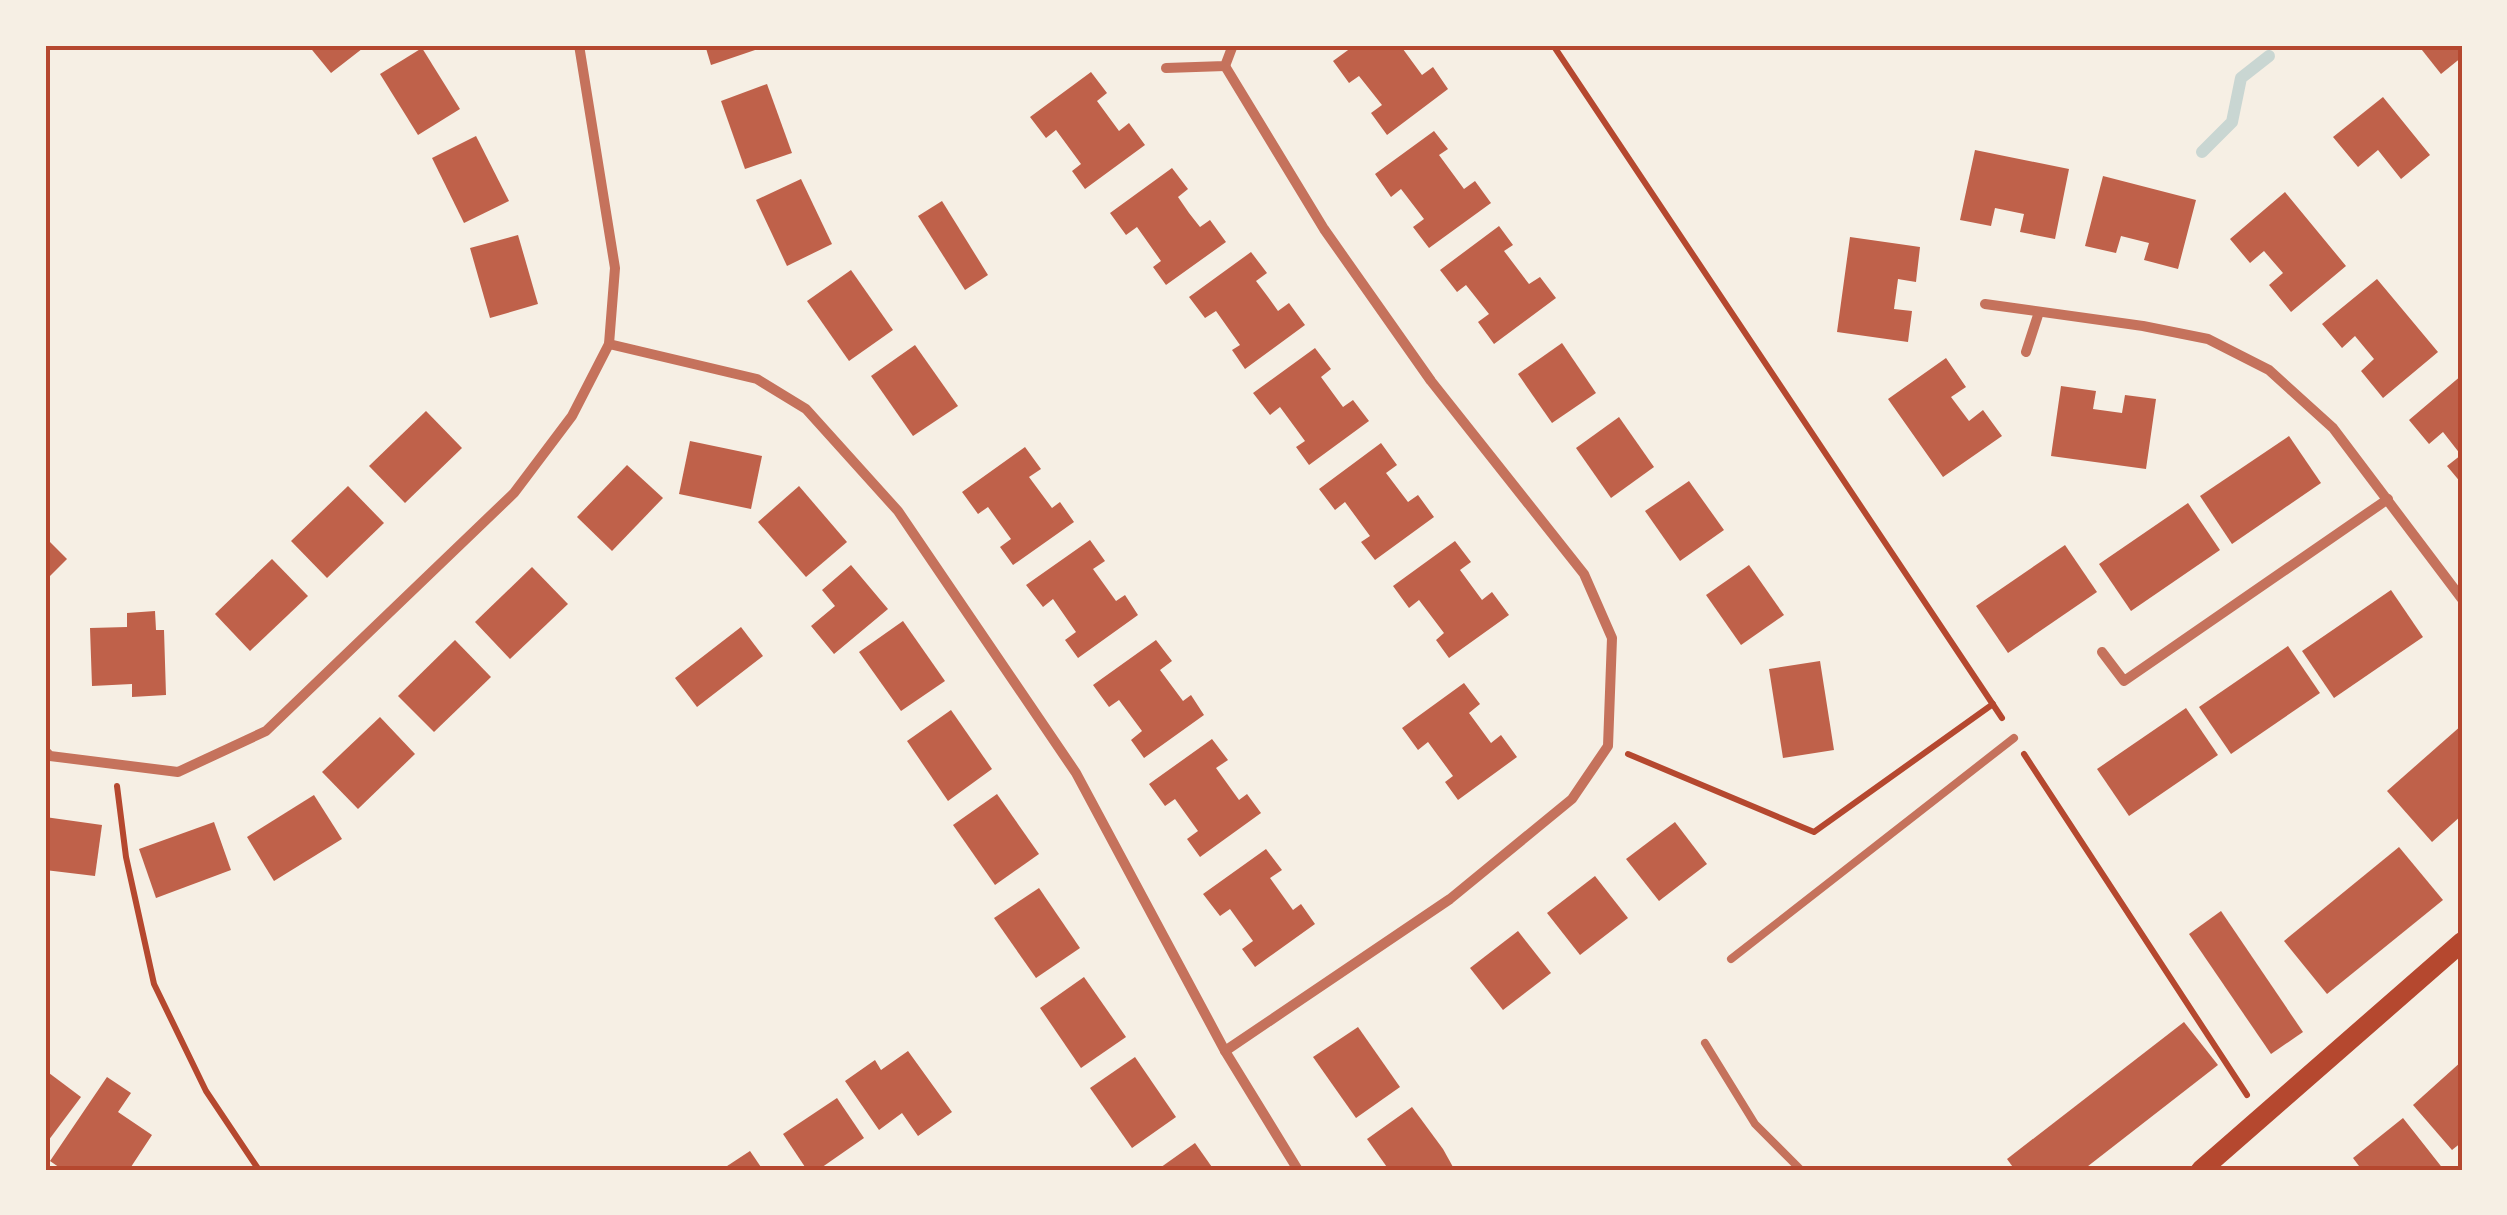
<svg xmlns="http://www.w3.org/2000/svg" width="2507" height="1215" viewBox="0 0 2507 1215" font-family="Raleway,sans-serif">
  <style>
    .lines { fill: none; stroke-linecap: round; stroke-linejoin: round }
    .stream { stroke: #c9d6d2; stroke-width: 12 }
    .building { fill: #bf614a }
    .path { stroke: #b5482f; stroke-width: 6 }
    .service { stroke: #c5725c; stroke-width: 8 }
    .minor { stroke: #c5725c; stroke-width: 10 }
    .secondary { stroke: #b5482f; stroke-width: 20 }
    .neatline { fill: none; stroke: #b5482f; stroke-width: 4 }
  </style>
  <rect width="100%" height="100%" fill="#f6efe4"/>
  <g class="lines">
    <polyline class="stream" points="2202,152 2232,122 2241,78 2269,56"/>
  </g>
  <g class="building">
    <polygon points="308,45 367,45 331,73"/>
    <polygon points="705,45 757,45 758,49 711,65"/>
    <polygon points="1355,45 1400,45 1422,75 1433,67 1448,89 1387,135 1371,113 1382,105 1359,76 1349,83 1333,61"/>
    <polygon points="2418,45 2462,45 2462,57 2441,74"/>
    <polygon points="422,48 460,109 418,135 380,74"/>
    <polygon points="1091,72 1107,93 1097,101 1119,131 1129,123 1145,145 1085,189 1072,171 1081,164 1056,130 1046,138 1030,117"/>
    <polygon points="767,84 792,153 745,169 721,101"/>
    <polygon points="2383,97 2430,155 2401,179 2378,150 2358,167 2333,137"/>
    <polygon points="1434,131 1448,149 1439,155 1464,189 1475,181 1491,203 1429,248 1413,227 1424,219 1401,189 1391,197 1375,174"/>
    <polygon points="476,136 509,201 464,223 432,158"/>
    <polygon points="1975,150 2069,169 2055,239 2020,232 2024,214 1995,208 1991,226 1960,220"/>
    <polygon points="1172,168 1188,189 1178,197 1189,213 1200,227 1210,220 1226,242 1166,285 1153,267 1161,261 1137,227 1126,235 1110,213"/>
    <polygon points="2103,176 2196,200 2178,269 2144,260 2149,243 2121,236 2116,253 2085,246"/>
    <polygon points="801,179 832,244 787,266 756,200"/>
    <polygon points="2285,192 2346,266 2291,312 2269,285 2283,273 2264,251 2250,263 2230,239"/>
    <polygon points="942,201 988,275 965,290 918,216"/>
    <polygon points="1499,226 1513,245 1504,251 1529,284 1540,277 1556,298 1494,344 1478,322 1489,314 1466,285 1457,292 1440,270"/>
    <polygon points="518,235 538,304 490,318 470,248"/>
    <polygon points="1850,237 1920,247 1916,282 1898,279 1894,309 1912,311 1908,342 1837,332"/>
    <polygon points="1251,252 1267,273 1256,281 1268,297 1278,311 1289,303 1305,325 1245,369 1232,350 1240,345 1216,311 1205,318 1189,297"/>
    <polygon points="851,270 893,330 849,361 807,301"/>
    <polygon points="2377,279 2438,352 2383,398 2361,371 2374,359 2355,336 2342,348 2322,324"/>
    <polygon points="1562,343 1596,393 1552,423 1518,374"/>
    <polygon points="915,345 958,406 913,436 871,376"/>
    <polygon points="1315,348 1331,369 1321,377 1343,407 1353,400 1369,421 1309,465 1296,447 1305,441 1280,407 1270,415 1253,393"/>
    <polygon points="1946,358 1966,387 1951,397 1969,421 1983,410 2002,436 1943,477 1888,399"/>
    <polygon points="2462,375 2462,484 2447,466 2461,455 2443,432 2429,444 2409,420"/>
    <polygon points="2061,386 2096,391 2093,409 2122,413 2125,395 2156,399 2146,469 2051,456"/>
    <polygon points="426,411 462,448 405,503 369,466"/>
    <polygon points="1619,417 1654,467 1611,498 1576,448"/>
    <polygon points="2289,436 2321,483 2232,544 2200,496"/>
    <polygon points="690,441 762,456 751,509 679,494"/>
    <polygon points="1381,443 1397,465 1386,473 1408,502 1418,495 1434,517 1375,560 1361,542 1370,536 1345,502 1335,510 1319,489"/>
    <polygon points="1025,447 1041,469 1029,477 1052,508 1060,502 1074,522 1013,565 1000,547 1011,539 988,507 978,514 962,492"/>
    <polygon points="627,465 663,498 612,551 577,517"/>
    <polygon points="1689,481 1724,530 1680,561 1645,511"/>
    <polygon points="348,486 384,523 327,578 291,541"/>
    <polygon points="799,486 847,542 806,577 758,522"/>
    <polygon points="2188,503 2220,550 2131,611 2099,564"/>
    <polygon points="45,537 67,559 45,581"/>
    <polygon points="1090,540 1105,561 1093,569 1116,601 1125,595 1138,615 1078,658 1065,640 1076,632 1053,599 1043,607 1026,585"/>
    <polygon points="1455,541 1471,562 1460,570 1482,600 1492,592 1509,615 1449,658 1436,640 1444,633 1419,600 1409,608 1393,586"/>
    <polygon points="2065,545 2097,592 2008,653 1976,606"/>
    <polygon points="272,559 308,596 250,651 215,614"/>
    <polygon points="851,565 888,609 834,654 811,626 835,606 822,590"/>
    <polygon points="1749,565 1784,615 1741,645 1706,595"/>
    <polygon points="532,567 568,604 510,659 475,622"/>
    <polygon points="2391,590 2423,637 2334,698 2302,651"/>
    <polygon points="155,611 156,630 164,630 166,695 132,697 132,684 92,686 90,628 127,627 127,613"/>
    <polygon points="903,621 945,681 901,711 859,652"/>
    <polygon points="741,627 763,656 697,707 675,678"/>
    <polygon points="455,640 491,677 434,732 398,696"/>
    <polygon points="1156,640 1172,661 1160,670 1183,701 1191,695 1204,715 1144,758 1131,740 1142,731 1119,700 1109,707 1093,685"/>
    <polygon points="2288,646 2320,693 2231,754 2199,707"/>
    <polygon points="1820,661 1834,750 1783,758 1769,669"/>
    <polygon points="1464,683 1480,704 1469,713 1491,743 1501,735 1517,757 1458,800 1445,782 1453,776 1428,742 1418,750 1402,728"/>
    <polygon points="2186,708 2218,755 2129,816 2097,769"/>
    <polygon points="951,710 992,769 948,801 907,741"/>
    <polygon points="380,717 415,754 358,809 322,772"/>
    <polygon points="2462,725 2462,815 2432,842 2387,791"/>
    <polygon points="1212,739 1228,760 1216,768 1239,800 1247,794 1261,813 1200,857 1187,839 1198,831 1175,799 1165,806 1149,784"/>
    <polygon points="997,794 1039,854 995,885 953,825"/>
    <polygon points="314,795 342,839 274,881 247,837"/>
    <polygon points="45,817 102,825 95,876 45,870"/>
    <polygon points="214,822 231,870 156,898 139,849"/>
    <polygon points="1675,822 1707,864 1659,901 1626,859"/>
    <polygon points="2399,847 2443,900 2327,994 2284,941"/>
    <polygon points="1266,849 1282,870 1270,878 1293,910 1301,904 1315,924 1255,967 1242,949 1253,941 1230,909 1220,916 1203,894"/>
    <polygon points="1595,876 1628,918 1580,955 1547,913"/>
    <polygon points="1039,888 1080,948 1036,978 994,918"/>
    <polygon points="2221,911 2303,1032 2271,1054 2189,934"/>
    <polygon points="1518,931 1551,973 1503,1010 1470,968"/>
    <polygon points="1084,977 1126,1037 1081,1068 1040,1008"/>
    <polygon points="2184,1022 2218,1065 2083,1170 2015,1170 2007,1159"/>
    <polygon points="1358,1027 1400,1087 1356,1118 1313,1057"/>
    <polygon points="908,1051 952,1112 918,1136 902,1113 879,1130 845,1081 875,1060 881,1070"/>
    <polygon points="1135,1057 1176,1117 1132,1148 1090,1088"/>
    <polygon points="2462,1061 2462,1142 2452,1150 2413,1105"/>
    <polygon points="45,1070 81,1097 45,1145"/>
    <polygon points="107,1077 131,1093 118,1112 152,1135 129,1170 63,1170 50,1161"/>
    <polygon points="837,1098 864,1138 818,1170 807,1170 783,1134"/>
    <polygon points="1412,1107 1443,1149 1453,1167 1450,1170 1389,1170 1367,1139"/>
    <polygon points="2403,1118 2444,1170 2407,1167 2362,1170 2353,1158"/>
    <polygon points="1195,1143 1214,1170 1157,1170"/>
    <polygon points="750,1151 763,1170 721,1170"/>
  </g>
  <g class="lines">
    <g class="path">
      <polyline points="1553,45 2002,718"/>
      <polyline points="1628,754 1814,832 1993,704"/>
      <polyline points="2024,754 2247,1095"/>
      <polyline points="117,786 126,857 154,984 206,1091 259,1170"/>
    </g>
    <g class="service">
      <polyline points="1731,959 2014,738"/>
      <polyline points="1705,1043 1755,1124 1801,1170"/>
    </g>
    <g class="minor">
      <polyline points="1225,66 1324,229 1431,381 1584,574 1612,638 1608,746 1572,799 1450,899 1225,1051"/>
      <polyline points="1166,68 1225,66 1233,45"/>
      <polyline points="1985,304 2143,326 2208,339 2269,370 2333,428 2462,599"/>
      <polyline points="609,344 757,379 806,409 898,511 1076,773 1225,1051 1298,1170"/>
      <polyline points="2026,352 2039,312"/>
      <polyline points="2102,652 2124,681 2388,499"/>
      <polyline points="45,751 50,756 178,772 266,731 514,493 572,416 609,344 615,268 579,45"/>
    </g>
    <polyline class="secondary" points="2201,1170 2462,942"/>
  </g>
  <rect width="2507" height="1215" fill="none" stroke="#f6efe4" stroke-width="95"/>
  <rect x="48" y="48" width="2412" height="1120" class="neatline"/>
</svg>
